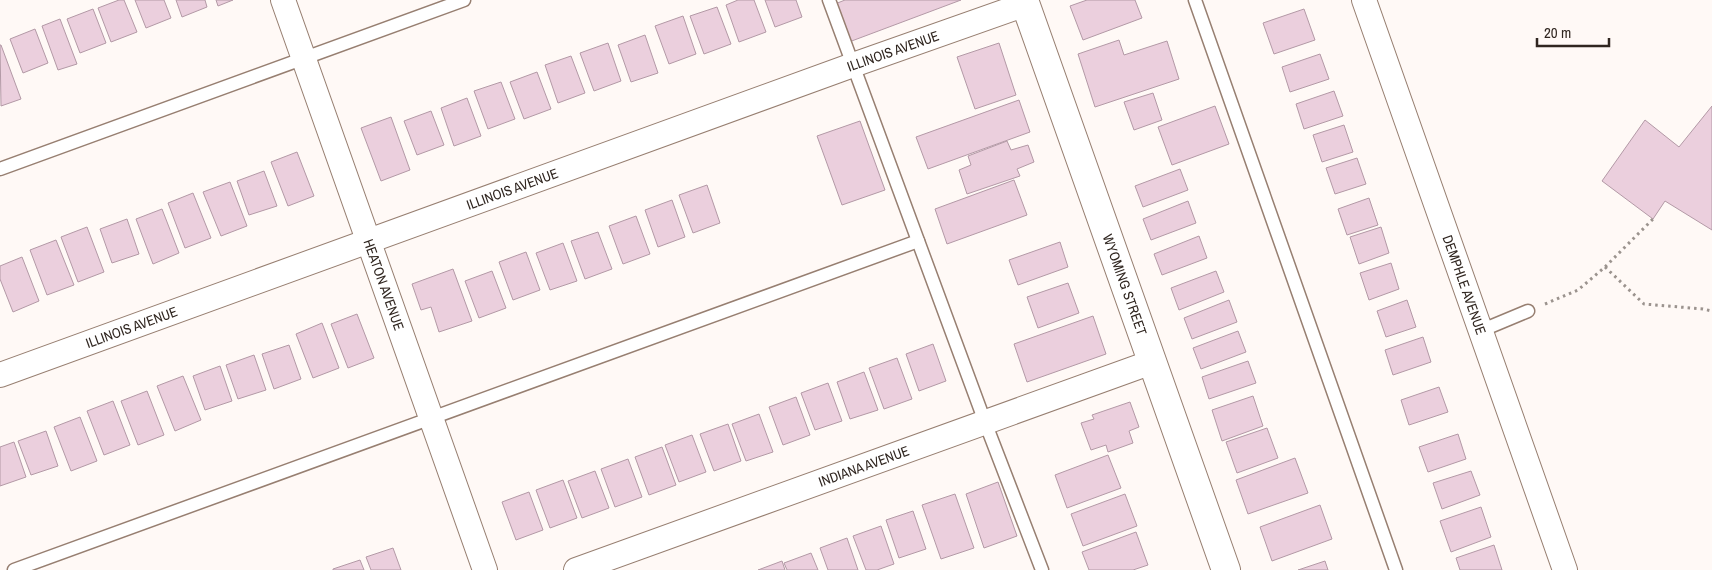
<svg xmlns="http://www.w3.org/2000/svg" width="1712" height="570" viewBox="0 0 1712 570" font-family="'Archivo Narrow',sans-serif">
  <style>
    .building { fill: #ebcfdd; stroke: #b399a6 }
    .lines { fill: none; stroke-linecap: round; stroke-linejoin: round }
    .service-casing { stroke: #977f71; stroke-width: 15 }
    .minor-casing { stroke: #977f71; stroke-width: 26 }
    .tertiary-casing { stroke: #977f71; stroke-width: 30 }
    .path { stroke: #9b938e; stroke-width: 3; stroke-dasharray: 2.5 4; stroke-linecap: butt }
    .service { stroke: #fff; stroke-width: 12 }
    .minor { stroke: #fff; stroke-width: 24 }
    .tertiary { stroke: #fff; stroke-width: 28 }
    .labels { text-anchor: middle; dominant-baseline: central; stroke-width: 5; stroke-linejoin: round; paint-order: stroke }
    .street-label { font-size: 14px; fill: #302620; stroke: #fff9f6 }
  </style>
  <rect width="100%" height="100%" fill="#fff9f6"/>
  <g class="building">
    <polygon points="119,0 124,0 137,32 111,42 98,8"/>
    <polygon points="135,0 164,0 171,18 146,28"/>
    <polygon points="176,0 205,0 207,7 182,17"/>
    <polygon points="216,0 233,0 218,6"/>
    <polygon points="738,0 754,0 766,32 739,42 726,5"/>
    <polygon points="765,0 796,0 802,17 775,27"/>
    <polygon points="845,0 961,0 849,42 835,4"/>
    <polygon points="1087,0 1135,0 1142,18 1083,40 1070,6"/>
    <polygon points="717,7 731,44 704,54 690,16"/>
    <polygon points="93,9 106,43 80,53 67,19"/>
    <polygon points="1304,9 1315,40 1274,54 1263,23"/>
    <polygon points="683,16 696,54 669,64 655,26"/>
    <polygon points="60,19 77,64 58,70 42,26"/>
    <polygon points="35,29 48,63 23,73 10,39"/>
    <polygon points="645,35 658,73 631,82 618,45"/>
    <polygon points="1119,40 1124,55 1167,41 1179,79 1095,107 1078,54"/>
    <polygon points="608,43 621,81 594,91 580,53"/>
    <polygon points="999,43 1016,95 975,109 957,57"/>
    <polygon points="0,45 1,45 21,99 1,106"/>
    <polygon points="1320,54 1329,79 1290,92 1282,67"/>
    <polygon points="571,56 585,93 558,103 545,65"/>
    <polygon points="537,72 551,109 524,119 510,82"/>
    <polygon points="501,82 515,119 488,129 474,91"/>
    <polygon points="1334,91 1343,116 1304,129 1296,104"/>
    <polygon points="1153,93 1162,120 1134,130 1124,102"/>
    <polygon points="467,98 481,136 454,146 441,108"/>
    <polygon points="1019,100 1030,132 928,169 916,137"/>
    <polygon points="1215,106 1229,144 1172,165 1158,127"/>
    <polygon points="1712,106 1712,230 1665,201 1653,219 1602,181 1645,120 1679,147"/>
    <polygon points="431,111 444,145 417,155 404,121"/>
    <polygon points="391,117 410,170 381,181 361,128"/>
    <polygon points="860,121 885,190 842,205 817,136"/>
    <polygon points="1344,125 1353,152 1322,162 1313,135"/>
    <polygon points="1007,141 1011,150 1028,145 1034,162 1017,169 1020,176 967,194 959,170 971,165 968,156"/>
    <polygon points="297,152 314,196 288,206 271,162"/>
    <polygon points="1357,158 1366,184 1335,194 1326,168"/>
    <polygon points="1180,169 1188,190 1143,207 1135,186"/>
    <polygon points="264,171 277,206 249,215 237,181"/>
    <polygon points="1014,180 1027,215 947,244 935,209"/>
    <polygon points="230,182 247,226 221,236 203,192"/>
    <polygon points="707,185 720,223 693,233 679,195"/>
    <polygon points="193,193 211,238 185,248 168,203"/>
    <polygon points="1369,198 1378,225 1347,235 1338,209"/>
    <polygon points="672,200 685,237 658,247 645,210"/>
    <polygon points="1188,201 1196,223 1151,240 1143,219"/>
    <polygon points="162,209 179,253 153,264 136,219"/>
    <polygon points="636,216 650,254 623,264 609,226"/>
    <polygon points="127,219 139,254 112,263 100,229"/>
    <polygon points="87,227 104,272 78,282 61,237"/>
    <polygon points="1381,227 1389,253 1359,264 1350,237"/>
    <polygon points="598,232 612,269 585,279 571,241"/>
    <polygon points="1199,236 1207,258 1162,275 1154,254"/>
    <polygon points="56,240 74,285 47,295 30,250"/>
    <polygon points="1060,242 1068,267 1018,285 1009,260"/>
    <polygon points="563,243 577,281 550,290 536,253"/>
    <polygon points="526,252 540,290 513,300 499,262"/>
    <polygon points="22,257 39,301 13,312 0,279 0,266"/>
    <polygon points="1391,263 1399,289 1369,300 1360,273"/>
    <polygon points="453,269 472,321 439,332 431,307 421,310 412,284"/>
    <polygon points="492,271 506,308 479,318 465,281"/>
    <polygon points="1216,271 1224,292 1179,310 1171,288"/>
    <polygon points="1068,283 1079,313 1038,328 1027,297"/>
    <polygon points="1229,300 1237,322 1192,339 1184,318"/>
    <polygon points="1407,300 1416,327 1386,337 1377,311"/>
    <polygon points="357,314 374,358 348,368 331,324"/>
    <polygon points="1093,316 1106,354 1027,382 1014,344"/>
    <polygon points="322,323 339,368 313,378 296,334"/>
    <polygon points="1238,331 1246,352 1201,369 1193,348"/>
    <polygon points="1423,337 1431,362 1393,375 1385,350"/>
    <polygon points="933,344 946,381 919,391 906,354"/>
    <polygon points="289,345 301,379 274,389 262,354"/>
    <polygon points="254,355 266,390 238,399 226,365"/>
    <polygon points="897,358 912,399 884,409 869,368"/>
    <polygon points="1248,361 1256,383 1209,399 1202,377"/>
    <polygon points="220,366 232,401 205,410 193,376"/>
    <polygon points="864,372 878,410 850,419 837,382"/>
    <polygon points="183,376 201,420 175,431 157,386"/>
    <polygon points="828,383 842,421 815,430 801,393"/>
    <polygon points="1439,387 1448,412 1409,425 1401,400"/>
    <polygon points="147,391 164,435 138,445 121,401"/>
    <polygon points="1253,396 1263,426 1222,441 1212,410"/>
    <polygon points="796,397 810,435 783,445 769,407"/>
    <polygon points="113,401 130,445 104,455 87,411"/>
    <polygon points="1130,402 1139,427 1129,431 1133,443 1108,452 1106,445 1091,450 1081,423 1094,419 1092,415"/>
    <polygon points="759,414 773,452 746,461 732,424"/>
    <polygon points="80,417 97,461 71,471 54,427"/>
    <polygon points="728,424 741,461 714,471 700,434"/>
    <polygon points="1267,428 1278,458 1237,473 1226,442"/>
    <polygon points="46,431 58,466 31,475 18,441"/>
    <polygon points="1458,434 1466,459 1428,472 1419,447"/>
    <polygon points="692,435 706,472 679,482 665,445"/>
    <polygon points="14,442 26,477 0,486 0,447"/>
    <polygon points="662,447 676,485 649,495 635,457"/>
    <polygon points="1108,455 1121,488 1067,508 1055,475"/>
    <polygon points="1295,458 1308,493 1248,514 1236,480"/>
    <polygon points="628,459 642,497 615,507 601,469"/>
    <polygon points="595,471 609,508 582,518 568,481"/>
    <polygon points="1471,471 1480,495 1442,509 1433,483"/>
    <polygon points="563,480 577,518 550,528 536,490"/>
    <polygon points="998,482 1017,536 984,548 966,494"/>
    <polygon points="529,492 543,530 516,540 502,502"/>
    <polygon points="955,494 974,548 941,559 922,505"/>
    <polygon points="1125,494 1137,526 1083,546 1071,514"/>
    <polygon points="1320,505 1332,539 1272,561 1260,527"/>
    <polygon points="1481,507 1491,537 1451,552 1440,521"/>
    <polygon points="913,511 926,549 899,558 886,520"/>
    <polygon points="881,526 894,564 877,570 866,570 853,536"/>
    <polygon points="1136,532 1148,565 1133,570 1089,570 1082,552"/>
    <polygon points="847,538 858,570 828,570 820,548"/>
    <polygon points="1494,545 1502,570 1460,570 1456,558"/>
    <polygon points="393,548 401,570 371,570 366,557"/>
    <polygon points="811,553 818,570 787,570 784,563"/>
    <polygon points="360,560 364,570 333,570 333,569"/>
    <polygon points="782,561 785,570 758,570"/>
    <polygon points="1325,561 1328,570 1298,570"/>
  </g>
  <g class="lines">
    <g class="service-casing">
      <g id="service">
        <polyline points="829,0 985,422 1042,570"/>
        <polyline points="1195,0 1396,570"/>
        <polyline points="0,169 464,0"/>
        <polyline points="1480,331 1528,311"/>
        <polyline points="14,570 918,241"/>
      </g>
    </g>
    <g class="minor-casing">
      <g id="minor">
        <path id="s1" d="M283,0l202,570"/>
        <path id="s2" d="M1364,0l201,570"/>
        <path id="s3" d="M0,375l853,-310 173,-61"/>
        <path id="s4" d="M576,570l576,-208"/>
      </g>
    </g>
    <g class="tertiary-casing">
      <g id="tertiary">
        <path id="s5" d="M1024,0l202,570"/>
      </g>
    </g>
    <g class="path">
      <polyline points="1605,267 1644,304 1703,309 1712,311"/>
      <polyline points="1545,304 1578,290 1605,267 1653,219"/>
    </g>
    <use href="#service" class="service"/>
    <use href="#minor" class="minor"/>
    <use href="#tertiary" class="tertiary"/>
  </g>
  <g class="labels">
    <g class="street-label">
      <text stroke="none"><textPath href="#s3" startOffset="950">ILLINOIS AVENUE</textPath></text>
      <text stroke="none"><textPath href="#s3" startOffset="545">ILLINOIS AVENUE</textPath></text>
      <text stroke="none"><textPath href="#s1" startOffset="302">HEATON AVENUE</textPath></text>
      <text stroke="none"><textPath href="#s5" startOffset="302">WYOMING STREET</textPath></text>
      <text stroke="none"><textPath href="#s2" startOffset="302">DEMPHLE AVENUE</textPath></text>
      <text stroke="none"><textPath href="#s3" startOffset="140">ILLINOIS AVENUE</textPath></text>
      <text stroke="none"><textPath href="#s4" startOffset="306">INDIANA AVENUE</textPath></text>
    </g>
  </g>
  <path d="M1537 38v8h72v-8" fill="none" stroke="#302620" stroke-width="2.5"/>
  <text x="1544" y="38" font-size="15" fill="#302620" stroke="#fff9f6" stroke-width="4" paint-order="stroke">20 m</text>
</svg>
